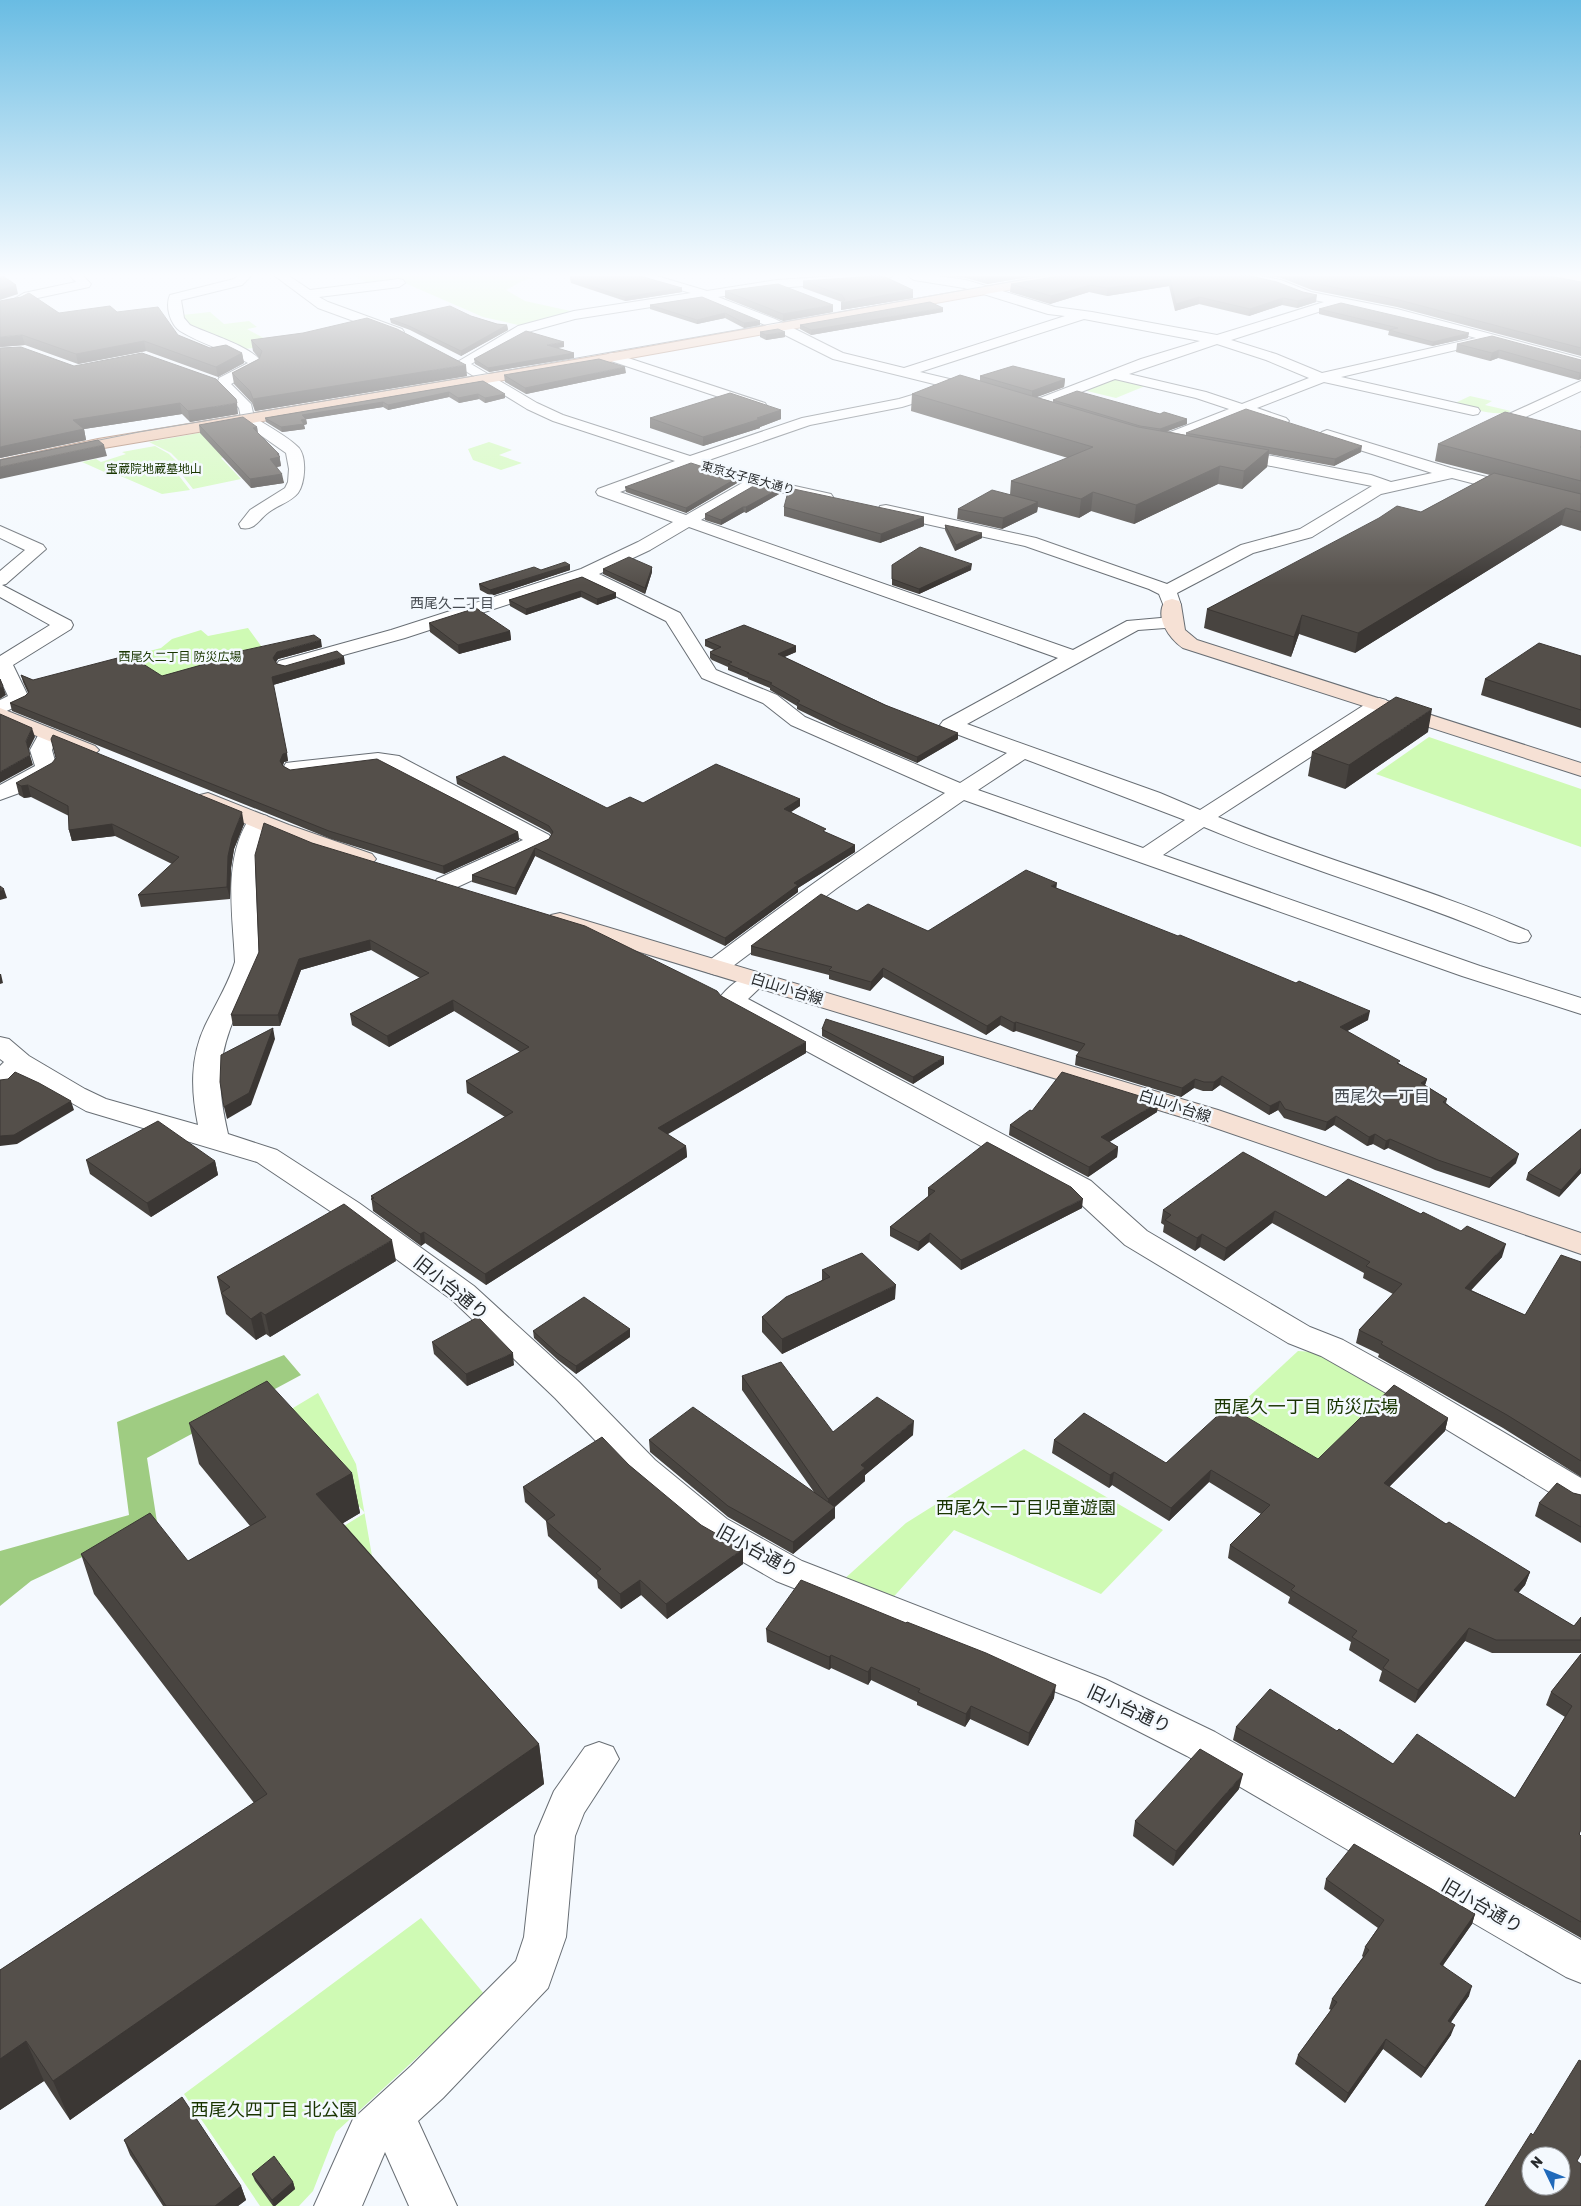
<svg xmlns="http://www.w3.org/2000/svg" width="1581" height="2206" viewBox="0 0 1581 2206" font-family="Rubik,'Noto Sans JP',sans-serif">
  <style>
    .green { fill: #cffab4 }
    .forest { fill: #9fcc82 }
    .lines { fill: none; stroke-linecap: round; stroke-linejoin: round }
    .street-casing { stroke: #686e74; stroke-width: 2 }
    .secondary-casing { stroke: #686e74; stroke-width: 2 }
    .primary-casing { stroke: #a1745a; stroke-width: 2 }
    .street { fill: #fff; fill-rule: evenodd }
    .secondary { fill: #f6e1d5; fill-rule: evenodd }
    .primary { fill: #eec4aa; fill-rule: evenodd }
    .tram { stroke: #6b6f72; stroke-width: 1 }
    .wall { fill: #484440 }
    .shaded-wall { fill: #3b3734 }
    .building { fill: #544f4a; stroke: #3b3734; fill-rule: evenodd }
    .labels { text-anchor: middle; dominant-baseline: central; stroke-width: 5; stroke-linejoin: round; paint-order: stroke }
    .far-park-label { font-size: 12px; fill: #193500; stroke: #f4f9fe }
    .far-street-label { font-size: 12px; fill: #272a2c; stroke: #f4f9fe }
    .far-neighbourhood-label { font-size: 14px; fill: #464b51; stroke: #f4f9fe }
    .street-label { font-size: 15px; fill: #272a2c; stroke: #f4f9fe }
    .neighbourhood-label { font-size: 16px; fill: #464b51; stroke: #f4f9fe }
    .near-street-label { font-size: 18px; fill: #272a2c; stroke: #f4f9fe }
    .near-park-label { font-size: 18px; fill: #193500; stroke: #f4f9fe }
  </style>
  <rect width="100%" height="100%" fill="#f4f9fe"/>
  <g class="green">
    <polygon points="355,276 525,276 532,278 522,281 506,290 525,301 575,312 523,326 483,317 398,280 370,284"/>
    <polygon points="210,312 224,324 249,321 257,327 247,329 267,340 259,347 245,349 204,332 186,323 182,315"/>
    <polygon points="1112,376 1150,384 1116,398 1087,391 1085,387"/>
    <path d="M1470,396l22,5 -7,4 26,6c-13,7 -44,-4 -58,-7z"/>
    <polygon points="204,432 228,456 221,458 241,479 193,489 179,471 183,465 171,453 149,442"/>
    <polygon points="489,442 512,450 499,455 522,463 501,470 473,460 468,449"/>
    <polygon points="155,446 169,454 181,466 176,472 190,490 162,494 116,474 111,475 82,462 96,459 101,462 126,454 122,452"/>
    <polygon points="248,628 264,650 199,662 203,670 164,680 130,656 161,648 172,639 201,630 208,636"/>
    <polygon points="1429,737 1581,789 1581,847 1376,774"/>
    <polygon points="1298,1351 1328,1353 1391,1388 1313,1467 1228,1416"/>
    <polygon points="318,1393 356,1464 372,1556 471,1667 456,1677 331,1534 365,1513 278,1417"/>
    <polygon points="1024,1449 1163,1530 1101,1594 954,1530 888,1603 841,1582 906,1523"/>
    <polygon points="421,1918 485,1995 336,2132 313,2191 299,2206 260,2206 184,2094"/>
  </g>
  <polygon class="forest" points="284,1355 301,1375 147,1458 157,1522 31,1581 0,1606 0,1551 129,1515 117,1422"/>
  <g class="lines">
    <g class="street-casing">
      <g id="street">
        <polygon points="70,276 83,276 91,284 89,287 33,299 23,305 0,310 0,302 14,299 24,293 76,282"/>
        <path d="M238,276h13l-9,9 -61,15 3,18 6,7c19,9 60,21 72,37l-3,7 -28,15 20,20 3,13c13,9 35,20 45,31 8,10 6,35 -1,45 -7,9 -20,12 -29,19 -10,7 -14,19 -28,16l-2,-4 11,-14 35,-22 3,-6 1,-13 -3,-16 -44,-31 -3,-14 -22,-23 2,-7 29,-15c-22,-13 -47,-19 -68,-32 -10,-7 -15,-25 -10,-36l64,-16z"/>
        <polygon points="275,276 289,276 310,290 399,279 403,280 405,283 399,287 319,297 328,302 402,329 404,332 402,335 392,335 318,308"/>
        <path d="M638,276h19l50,15 70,-11 61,-4h54l-6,4 -109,8 -59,9 57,22 68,34 61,15 161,-52 -17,-2 -84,-26 -50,-8 -6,-4h29l29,4 89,27 37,5 125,23 107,-33 -21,-4 -26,-11 -36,-8 -2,-3h22l20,4 30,12 86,17 184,49v8l-91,-24 -149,35 137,31 2,3 -2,3 -5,1 -149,-33 -67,26 29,10 3,3 -3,3 -5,2 -38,-12 -83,32 -5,-2 -3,-3 3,-3 74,-29 -33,-11 -81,-19 -78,30h-10l-2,-3 2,-3 114,-44 59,-18 -116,-22 -164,53 63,15 2,3 -2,3 -5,1 -25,-6 -2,4 -49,15 -92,18 -104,36 53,17 72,16 2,3 -2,3 -6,2 -68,-15 -56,33 372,130 54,-29 45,-4 7,2 2,4 -2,4 -41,3 -171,94 193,69 40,17 172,-110 7,-2 7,2 3,4 -3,4 -168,109c102,42 209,70 310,114l3,5 -3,5 -9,2 -9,-2c-100,-43 -206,-72 -306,-114l-41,28 317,111 101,32v16l-119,-38 -498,-176 -127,88 -112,84 -9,3 -9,-3 -4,-5 4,-5c78,-59 157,-116 238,-169l-154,-68 -28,-22 -61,-25 -36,-57 -83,-41 -178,58 -119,33 -7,-2 -3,-4 3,-4 112,-31 190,-61 57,-27 35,-20 -75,-27 -2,-3 2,-3 77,-28 -122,-40 -26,-12 -73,-45 64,-38 56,-15 117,-18 -51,-14zM702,299l63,26 68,34 109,27 -43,13 -97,19 -112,38 -127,-41 -26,-12 -66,-39 57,-32 47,-13zM1340,305l56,12 80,21 -154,35 -46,-19 -45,-14zM1217,344l49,16 43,18 -67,26 -36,-12 -77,-18zM691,466l51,17 -56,32 -66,-23zM689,527l369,131 -115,63 -3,4 3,4 64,24 -47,30 -155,-66 -28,-22 -61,-25 -36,-57 -81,-39 51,-24zM1025,759l160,61 -42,28 -165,-58z"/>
        <polygon points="613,353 765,403 767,406 765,409 755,409 608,360 606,357 608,354"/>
        <polygon points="1581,381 1581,391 1519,420 1509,420 1506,417 1509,414"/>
        <polygon points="1327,430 1451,468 1581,501 1581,511 1452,478 1381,494 1312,537 1253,553 1177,593 1181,605 1179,609 1172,611 1165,609 1159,594 1149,589 1025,546 886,515 880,514 878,510 880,506 886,505 1036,538 1167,584 1241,545 1300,529 1372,486 1231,458 1225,456 1223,453 1225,450 1231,448 1371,475 1391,482 1432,473 1322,438 1319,435 1322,432"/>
        <polygon points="0,526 43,545 46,549 6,584 2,585 71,621 73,625 71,629 13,665 29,698 26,702 0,714 0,700 8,696 0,679 0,656 50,625 0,597 0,571 25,550 0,538"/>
        <polygon points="48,728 55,730 58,734 52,750 57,768 54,773 22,792 0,800 0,785 35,766 30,750 41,730"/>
        <polygon points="378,753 399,756 549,835 552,840 549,845 453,889 445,891 437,889 433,884 437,879 523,840 385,767 378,765 294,774 286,773 283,768 286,763 294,762"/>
        <path d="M259,814l8,2 3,5 -9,19 -6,25 4,97c-6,24 -21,44 -29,67 -14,39 -11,65 -2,105l49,16 82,53 115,83 105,96 76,78 72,59 75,42 303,118 110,53 366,208v43l-15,-6 -379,-221 -108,-55 -303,-120 -73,-42 -72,-61 -76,-80 -103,-98 -113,-83 -82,-55 -171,-51 -64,-36 -12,11 -10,2v-22l4,-4 -4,-3v-22l9,2 20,17 56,33 21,10 92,26c-7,-34 -8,-67 7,-99 10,-21 23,-41 30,-64 -2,-48 -13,-104 16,-146z"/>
        <path d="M755,972l9,3 4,5 -20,19 343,182 56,50 163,96 33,13 74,41 164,97v30l-12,-4 -176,-107 -72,-41 -33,-13 -163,-98 -54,-50 -349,-190 -4,-5c8,-12 23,-24 37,-28z"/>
        <polygon points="599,1742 613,1747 619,1759 584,1813 575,1836 566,1937 548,1988 443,2098 418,2121 457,2206 409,2206 385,2152 362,2206 314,2206 353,2119 411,2066 516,1961 524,1937 535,1836 554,1791 585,1747"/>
      </g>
    </g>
    <g class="secondary-casing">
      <g id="secondary">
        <path d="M1172,599l7,2 2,4 4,25 12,10 384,123v13l-398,-128c-13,-9 -29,-30 -18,-47z"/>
        <polygon points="0,708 95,746 99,750 95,754 88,756 81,754 0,721"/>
        <polygon points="208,793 289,825 372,854 376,859 372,864 364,866 273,835 200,805 197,800 200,795"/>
        <polygon points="560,913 1218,1110 1581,1233 1581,1254 1198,1122 551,925 548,920 551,915"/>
      </g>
    </g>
    <g class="primary-casing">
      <g id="primary">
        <polygon points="1044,276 1070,276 1064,280 586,366 98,449 0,470 0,460 98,439 586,358"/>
        <polygon points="1561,276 1581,276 1581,283 1563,279"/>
      </g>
    </g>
    <use href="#street" class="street"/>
    <use href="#secondary" class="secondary"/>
    <use href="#primary" class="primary"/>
    <polyline class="tram" points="0,460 139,432 503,371 1044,276"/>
  </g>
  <g class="wall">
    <polygon points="946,276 1035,276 987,284 966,278"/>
    <polygon points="1251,276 1316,302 1297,308 1282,305 1249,316 1199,304 1175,311 1169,286 1107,296 1089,292 1050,304 1010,292 1011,284"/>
    <polygon points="1269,276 1550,276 1581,282 1581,356 1397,307 1312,290 1281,278"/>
    <polygon points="570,279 682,288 682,292 625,301 571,283"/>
    <polygon points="803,281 913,298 841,310 841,303 842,302 803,288"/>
    <polygon points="725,291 833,312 783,321 725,298"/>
    <polygon points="702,297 760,325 744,328 725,318 697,324 650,309 650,305"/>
    <polygon points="1319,309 1468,338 1432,346 1388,335 1389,331 1319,314"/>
    <polygon points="117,312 210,348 242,353 244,363 218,377 146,351 78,364 25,345 0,347 59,313"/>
    <polygon points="943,312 811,335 800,329 800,325"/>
    <polygon points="471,316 497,324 507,325 508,330 461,356 410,330 391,323 390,319"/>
    <polygon points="760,332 785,337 766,340 760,337"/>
    <polygon points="251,340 467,376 255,411 252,403 234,384 232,373 259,359 259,358 253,351"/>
    <polygon points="1457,344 1581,360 1581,379 1578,380 1498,358 1490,361 1456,352"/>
    <polygon points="564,347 556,348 574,353 574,358 489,372 475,364 474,359"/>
    <polygon points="74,366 238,414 190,422 182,414 84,429 86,440 0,458"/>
    <polygon points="626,373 526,394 505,382 504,375"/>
    <polygon points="980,376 1065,379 1064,387 1036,397 1053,402 1053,400 1160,414 1187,419 1187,424 1167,431 1186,435 1186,433 1361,452 1334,466 1269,454 1267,467 1242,489 1218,484 1134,524 1091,511 1079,518 1038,507 1037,512 1002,529 957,519 958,509 1010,495 1011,481 1068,458 911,411 912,394 980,381"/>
    <polygon points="483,381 505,398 485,403 479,399 459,403 449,397 388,410 383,407 306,419 307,424 304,425 305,429 282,432 266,422 265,418"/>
    <polygon points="781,410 781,419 760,427 760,428 703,446 650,428 650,418"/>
    <polygon points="199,425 257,427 258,433 279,454 281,466 277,467 284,483 251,488 200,433"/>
    <polygon points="1581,431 1581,531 1561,525 1355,653 1299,634 1291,657 1204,628 1207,609 1421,512 1490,475 1435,461 1438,444"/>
    <polygon points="737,478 737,483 686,513 626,492 625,487"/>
    <polygon points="779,489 779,494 746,513 744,512 721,525 705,520 705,514"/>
    <polygon points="784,507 924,517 924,526 880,543 784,516"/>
    <polygon points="945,525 982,538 955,551 945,530"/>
    <polygon points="570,565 570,570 491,596 480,590 479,584 541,570"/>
    <polygon points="892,565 971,570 919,594 892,585"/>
    <polygon points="652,567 652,572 645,594 603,574 603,569"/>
    <polygon points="582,577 616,593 616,598 597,605 581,597 526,615 510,606 509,600"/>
    <polygon points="429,623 510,631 511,640 459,654 430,632"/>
    <polygon points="705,640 796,646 796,652 784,657 958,739 917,763 840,730 797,709 797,706 770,690 770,688 748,679 748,678 728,670 728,667 712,660 710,658 710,652 714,650 705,646"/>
    <polygon points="322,647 278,659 276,662 277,664 285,666 345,664 273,685 288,761 284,762 283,766 290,770 518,832 519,840 444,874 331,839 12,711 10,703 25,696 28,693 23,682 21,675 33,680 162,676 210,663 209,658"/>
    <polygon points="1581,656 1581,728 1481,695 1485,679"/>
    <polygon points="1428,732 1345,789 1308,776 1312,752"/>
    <polygon points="456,777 607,808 643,803 800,799 800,806 790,812 826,833 855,845 855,852 798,888 798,892 725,946 535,856 516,895 472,882 472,875 549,839 551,835 550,833 457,784"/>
    <polygon points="16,783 244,824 234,849 231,868 230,899 141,907 138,895 172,864 115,836 72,841 69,830 69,816 31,797 24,798 19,795"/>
    <polygon points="312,843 721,996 806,1053 667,1134 686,1146 687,1157 486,1285 425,1243 421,1246 373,1211 371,1196 505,1117 467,1093 466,1081 520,1052 454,1011 389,1047 352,1025 350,1014 420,978 371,950 301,970 280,1026 233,1026 231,1015"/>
    <polygon points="1056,888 1368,1020 1347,1031 1400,1064 1427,1079 1425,1085 1447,1099 1446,1103 1516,1163 1489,1188 1435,1170 1388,1148 1384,1150 1373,1144 1367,1146 1334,1125 1325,1131 1284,1118 1278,1110 1269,1115 1220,1085 1212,1091 1203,1091 1194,1088 1181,1097 1075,1065 1076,1056 1079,1052 1016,1031 1013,1032 1000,1025 986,1035 883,977 870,991 829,979 829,975 751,955 751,946 857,911 928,931"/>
    <polygon points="822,1029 944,1064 913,1084 822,1036"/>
    <polygon points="1032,1111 1157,1112 1109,1142 1118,1147 1117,1157 1088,1177 1009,1135 1010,1125"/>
    <polygon points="1581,1129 1581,1173 1559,1197 1526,1180 1528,1173"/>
    <polygon points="86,1160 215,1161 218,1175 151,1217 90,1174"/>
    <polygon points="928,1188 1082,1208 961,1270 929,1242 918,1251 890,1236 890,1227 928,1197"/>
    <polygon points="1326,1197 1502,1257 1471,1290 1525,1315 1581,1262 1581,1477 1503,1428 1378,1357 1379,1354 1356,1343 1359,1330 1393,1294 1363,1278 1364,1273 1272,1223 1224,1261 1200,1247 1195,1251 1163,1232 1164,1225 1161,1223 1163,1210"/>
    <polygon points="396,1261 270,1337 266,1334 256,1340 226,1314 217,1277"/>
    <polygon points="822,1270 895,1299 782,1354 762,1332 762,1317 822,1280"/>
    <polygon points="630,1329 630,1337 576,1374 558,1360 534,1338 533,1331"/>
    <polygon points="432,1342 514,1365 467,1386 434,1354"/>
    <polygon points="742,1376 833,1432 913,1435 865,1475 865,1481 835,1507 835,1518 793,1554 728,1517 650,1452 649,1440 814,1492 742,1390"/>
    <polygon points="1448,1418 1445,1431 1389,1487 1446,1524 1530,1572 1525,1585 1518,1593 1574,1626 1581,1617 1581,1653 1492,1653 1465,1641 1415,1703 1379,1681 1382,1671 1349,1650 1351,1642 1288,1603 1290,1597 1228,1558 1230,1545 1261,1514 1209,1482 1169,1521 1112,1485 1109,1488 1052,1453 1054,1440 1166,1463 1318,1459"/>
    <polygon points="189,1423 352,1473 360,1513 343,1523 539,1744 544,1784 70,2120 44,2081 0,2110 0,1970 254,1803 94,1594 81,1554 188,1561 250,1526 199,1464"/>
    <polygon points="629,1465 743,1564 667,1619 641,1595 621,1609 598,1588 597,1580 548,1536 546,1521 525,1502 523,1487"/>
    <polygon points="1573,1493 1581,1495 1581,1543 1535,1516 1539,1503"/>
    <polygon points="766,1629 1054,1698 1028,1746 970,1719 965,1727 917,1705 917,1702 871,1680 868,1685 831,1668 829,1670 767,1642"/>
    <polygon points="1581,1654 1580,1835 1581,1836 1581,1938 1233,1740 1236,1727 1337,1731 1393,1764 1515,1798 1565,1717 1546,1705 1551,1692"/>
    <polygon points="1239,1789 1173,1866 1133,1836 1135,1821"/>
    <polygon points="1326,1879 1475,1914 1472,1924 1443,1965 1469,1996 1451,2022 1451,2035 1421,2078 1383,2049 1345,2103 1295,2064 1298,2055 1331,2010 1329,2009 1332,1999 1363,1957 1362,1956 1365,1947 1378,1928 1324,1889"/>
    <polygon points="124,2140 241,2186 246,2200 238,2206 163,2206 130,2155"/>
    <polygon points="252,2174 293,2182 295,2189 275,2206 273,2206 255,2181"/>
  </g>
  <g class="shaded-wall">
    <polygon points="995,276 1035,276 987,284 987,277"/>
    <polygon points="1170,279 1169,286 1107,296 1107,288"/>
    <polygon points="16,285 18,294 0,300 0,290"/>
    <polygon points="1090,285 1089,292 1050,304 1051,296"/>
    <polygon points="682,288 682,292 625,301 625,297"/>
    <polygon points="913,290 913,298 841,310 841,303"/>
    <polygon points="1317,295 1316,302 1297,308 1298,301"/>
    <polygon points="1199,297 1199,304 1175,311 1176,304"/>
    <polygon points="1283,298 1282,305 1249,316 1250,309"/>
    <polygon points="833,305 833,312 783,321 783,314"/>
    <polygon points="943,308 943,312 811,335 811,330"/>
    <polygon points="725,313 725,318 697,324 697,320"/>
    <polygon points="760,321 760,325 744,328 744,323"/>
    <polygon points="507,325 508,330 461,356 461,351"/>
    <polygon points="785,332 785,337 766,340 766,335"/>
    <polygon points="1469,333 1468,338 1432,346 1433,342"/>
    <polygon points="22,335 25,345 0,347 0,337"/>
    <polygon points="144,341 146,351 78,364 76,354"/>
    <polygon points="564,342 564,347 547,350 547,345"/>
    <polygon points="1499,350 1498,358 1490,361 1492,353"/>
    <polygon points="242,353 244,363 218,377 216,367"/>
    <polygon points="574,353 574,358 489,372 488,368"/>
    <polygon points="466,365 467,376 255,411 253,399"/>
    <polygon points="625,367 626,373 526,394 525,388"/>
    <polygon points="1581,372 1581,379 1578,380 1580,373"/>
    <polygon points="1065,379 1064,387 1032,399 1032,391"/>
    <polygon points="449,392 449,397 388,410 388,405"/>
    <polygon points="478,394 479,399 459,403 458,398"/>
    <polygon points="505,394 505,398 485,403 485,398"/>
    <polygon points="383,402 383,407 302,420 302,415"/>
    <polygon points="180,403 182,414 84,429 86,440 0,458 0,447 73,420"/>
    <polygon points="237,403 238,414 190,422 188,411"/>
    <polygon points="781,410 781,419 760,427 760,428 703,446 703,437"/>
    <polygon points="306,419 307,424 304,425 305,429 282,432 281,427 301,420"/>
    <polygon points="1187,419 1187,424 1160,434 1160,429"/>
    <polygon points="257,427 258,436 253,428"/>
    <polygon points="104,445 107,456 0,479 0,467"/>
    <polygon points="1362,446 1361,452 1334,466 1335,459"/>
    <polygon points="1269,450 1267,467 1242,489 1244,471"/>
    <polygon points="277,454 279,454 281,466 272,468 270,459"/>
    <polygon points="1220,466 1218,484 1134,524 1136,505"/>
    <polygon points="282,474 284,483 251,488 250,479"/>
    <polygon points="737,478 737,483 686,513 686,508"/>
    <polygon points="779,489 779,494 746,513 746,507"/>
    <polygon points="1093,492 1091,511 1079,518 1081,499"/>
    <polygon points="1038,502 1037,512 1002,529 1003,518"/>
    <polygon points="743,507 744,512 721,525 721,520"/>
    <polygon points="1566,508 1561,525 1355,653 1358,633"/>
    <polygon points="924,517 924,526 880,543 881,534"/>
    <polygon points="982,533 982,538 955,551 956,545"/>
    <polygon points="972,564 971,570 919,594 919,589"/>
    <polygon points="570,565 570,570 491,596 490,590"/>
    <polygon points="652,567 652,572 645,594 645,588"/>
    <polygon points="581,591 581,597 526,615 526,609"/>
    <polygon points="616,593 616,598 597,605 597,599"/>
    <polygon points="1302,615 1299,634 1291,657 1294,637"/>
    <polygon points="510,631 511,640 459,654 458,645"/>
    <polygon points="321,640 322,647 278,659 274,665 273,658 277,652"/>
    <polygon points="796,646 796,652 778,660 778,654"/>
    <polygon points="344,657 345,664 273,685 272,677"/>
    <polygon points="3,686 6,695 0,699 0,688"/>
    <polygon points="1432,709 1428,732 1345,789 1349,765"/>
    <polygon points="32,728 35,737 28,751 26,741"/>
    <polygon points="958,733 958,739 917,763 917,757"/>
    <polygon points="287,753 288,761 284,762 281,769 280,761 283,754"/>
    <polygon points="30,755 33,765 0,783 0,772"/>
    <polygon points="28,785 31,797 24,798 21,786"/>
    <polygon points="800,799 800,806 784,817 784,809"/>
    <polygon points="242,812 244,824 234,849 231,868 230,899 227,887 228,856 232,838"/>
    <polygon points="112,824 115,836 72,841 69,830"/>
    <polygon points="518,832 519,840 444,874 443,866"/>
    <polygon points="855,845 855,852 798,888 798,892 725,946 725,938 794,883"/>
    <polygon points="535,848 535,856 516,895 515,888"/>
    <polygon points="1057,883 1056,891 1051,886"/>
    <polygon points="4,889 7,898 0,900 0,891"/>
    <polygon points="370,940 371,950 301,970 280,1026 278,1015 299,959"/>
    <polygon points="883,968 883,977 870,991 871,982"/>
    <polygon points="0,974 1,974 3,983 0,984"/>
    <polygon points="453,1000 454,1011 389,1047 387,1036"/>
    <polygon points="1370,1011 1368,1020 1338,1036 1340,1027"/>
    <polygon points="1001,1016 1000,1025 986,1035 987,1026"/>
    <polygon points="1016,1022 1016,1031 1013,1032 1014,1023"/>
    <polygon points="273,1028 275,1039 251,1105 227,1119 224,1107"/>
    <polygon points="806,1042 806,1053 658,1140 658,1128"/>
    <polygon points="944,1057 944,1064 913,1084 913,1077"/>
    <polygon points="1222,1076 1220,1085 1212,1091 1214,1082"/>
    <polygon points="1195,1079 1194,1088 1181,1097 1182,1088"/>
    <polygon points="1427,1079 1424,1088 1421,1083"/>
    <polygon points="71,1101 74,1110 17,1144 0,1146 0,1136"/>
    <polygon points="1280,1101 1278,1110 1269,1115 1270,1106"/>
    <polygon points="1159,1102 1157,1112 1100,1148 1101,1137"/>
    <polygon points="1336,1116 1334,1125 1325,1131 1327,1122"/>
    <polygon points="1375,1134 1373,1144 1367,1146 1369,1137"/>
    <polygon points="1390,1139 1388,1148 1384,1150 1386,1141"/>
    <polygon points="686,1146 687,1157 486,1285 485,1274"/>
    <polygon points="1118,1147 1117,1157 1088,1177 1089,1167"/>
    <polygon points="1519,1154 1516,1163 1489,1188 1491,1178"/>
    <polygon points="215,1161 218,1175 151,1217 147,1203"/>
    <polygon points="1581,1168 1581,1173 1559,1197 1561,1190"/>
    <polygon points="1083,1199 1082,1208 961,1270 961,1260"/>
    <polygon points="1275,1211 1272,1223 1224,1261 1226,1248"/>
    <polygon points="424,1232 425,1243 421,1246 420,1234"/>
    <polygon points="930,1233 929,1242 918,1251 919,1242"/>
    <polygon points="1202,1234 1200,1247 1195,1251 1197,1238"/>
    <polygon points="392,1240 396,1261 270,1337 265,1315"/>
    <polygon points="1506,1244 1502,1257 1462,1300 1465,1288"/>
    <polygon points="896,1285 895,1299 782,1354 782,1339"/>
    <polygon points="261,1312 266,1334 256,1340 251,1319"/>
    <polygon points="630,1329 630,1337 576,1374 576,1366"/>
    <polygon points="513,1353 514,1365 467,1386 466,1374"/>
    <polygon points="1448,1418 1445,1431 1380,1496 1384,1483"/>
    <polygon points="914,1421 913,1435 865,1475 865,1481 828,1512 828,1499 861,1465"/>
    <polygon points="1211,1470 1209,1482 1169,1521 1171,1508"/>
    <polygon points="1114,1472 1112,1485 1109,1488 1110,1475"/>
    <polygon points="352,1473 360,1513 325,1534 316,1494"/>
    <polygon points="835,1507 835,1518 793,1554 793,1542"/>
    <polygon points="743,1549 743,1564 667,1619 666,1604"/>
    <polygon points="1530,1572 1525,1585 1510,1603 1514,1590"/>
    <polygon points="640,1580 641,1595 621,1609 620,1594"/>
    <polygon points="1469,1628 1465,1641 1415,1703 1418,1690"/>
    <polygon points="831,1655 831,1668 829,1670 829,1657"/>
    <polygon points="871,1667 871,1680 868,1685 868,1672"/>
    <polygon points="1056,1685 1054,1698 1028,1746 1029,1733"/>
    <polygon points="971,1706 970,1719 965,1727 966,1714"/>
    <polygon points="539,1744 544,1784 70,2120 53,2081"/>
    <polygon points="1243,1774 1239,1789 1173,1866 1176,1851"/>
    <polygon points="1475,1914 1472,1924 1437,1974 1440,1964"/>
    <polygon points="1472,1986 1469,1996 1445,2031 1448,2021"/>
    <polygon points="1455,2025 1451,2035 1421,2078 1425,2068"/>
    <polygon points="1386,2039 1383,2049 1345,2103 1348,2093"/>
    <polygon points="26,2041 44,2081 0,2110 0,2059"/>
    <polygon points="293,2182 295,2189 275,2206 274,2206 272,2200"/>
    <polygon points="241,2186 246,2200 238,2206 215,2206"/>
  </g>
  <g class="building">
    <polygon points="0,276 3,276 16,285 0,290"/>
    <polygon points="571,276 640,276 682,288 625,297 570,279"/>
    <polygon points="875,276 883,276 913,290 841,303 845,300 842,295 803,281"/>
    <polygon points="982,276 995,276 987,277"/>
    <polygon points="1059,276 1251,276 1277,282 1303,292 1317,295 1298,301 1283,298 1250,309 1199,297 1176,304 1170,279 1107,288 1090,285 1051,296 1011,284"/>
    <polygon points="1294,276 1550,276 1581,282 1581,348 1399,300 1313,283"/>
    <polygon points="778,284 833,305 783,314 725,291"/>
    <polygon points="29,293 59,313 110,306 117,312 158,307 178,335 210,348 226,345 242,353 216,367 144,341 76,354 22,335 0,337 0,301 21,297"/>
    <polygon points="702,297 760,321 744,323 725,313 697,320 650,305"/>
    <polygon points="930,302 943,308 811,330 800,325"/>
    <polygon points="1341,303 1469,333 1433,342 1389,330 1398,328 1319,309"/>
    <polygon points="450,306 471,316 497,324 507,325 461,351 409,326 390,319"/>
    <polygon points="367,318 397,329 466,365 253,399 250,391 232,373 259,359 262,351 251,340 303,333"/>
    <polygon points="778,329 785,332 766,335 760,332"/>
    <polygon points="526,331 564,342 547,345 574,353 488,368 474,359"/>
    <polygon points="1492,336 1581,360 1581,372 1580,373 1499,350 1492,353 1457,344"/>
    <polygon points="21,347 74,366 142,353 216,379 236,399 237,403 188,411 180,403 73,420 84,429 0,447 0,348"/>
    <polygon points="599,359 625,367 525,388 504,375"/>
    <polygon points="1013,366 1065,379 1032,391 980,376"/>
    <polygon points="960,375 1138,427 1269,450 1244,471 1220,466 1136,505 1093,492 1081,499 1011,481 1093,447 912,394"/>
    <polygon points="483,381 505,394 485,398 478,394 458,398 449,392 388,405 383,402 302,415 306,419 301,420 304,424 281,427 265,418"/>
    <polygon points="1077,391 1160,414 1164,412 1187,419 1160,429 1140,426 1053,400"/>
    <polygon points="730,393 781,410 757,418 760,419 703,437 650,418"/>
    <polygon points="1246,409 1362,446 1335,459 1186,433"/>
    <polygon points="1505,412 1581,431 1581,447 1580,447 1581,447 1581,481 1438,444"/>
    <polygon points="243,417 257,427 253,428 279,454 277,454 280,457 270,459 282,474 250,479 199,425"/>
    <polygon points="98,440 104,445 0,467 0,460"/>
    <polygon points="691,463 737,478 686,508 625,487"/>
    <polygon points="1494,473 1581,494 1581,512 1566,508 1358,633 1302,615 1294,637 1207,609 1379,518 1397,506 1421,512"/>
    <polygon points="757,484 779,489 746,507 743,507 721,520 705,514"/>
    <polygon points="789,488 924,517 881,534 784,507"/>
    <polygon points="992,490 1038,502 1003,518 958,509"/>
    <polygon points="945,525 982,533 956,545"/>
    <polygon points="920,547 972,564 919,589 892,579 892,565"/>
    <polygon points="629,557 652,567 645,588 603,569"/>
    <polygon points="565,562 570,565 490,590 479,584 534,567 541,570"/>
    <polygon points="582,577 616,593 597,599 581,591 526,609 509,600"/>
    <polygon points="476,608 510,631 458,645 429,623"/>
    <polygon points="744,625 796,646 778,654 885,705 958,733 917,757 841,724 797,703 800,701 770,684 772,683 747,673 749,673 728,664 732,662 712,654 710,652 721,647 705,640"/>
    <polygon points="314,635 321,640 277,652 273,658 277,664 285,666 337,651 344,657 272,677 287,753 283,754 280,761 283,766 290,770 377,759 518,832 443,866 329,831 10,703 25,696 29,692 21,675 33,680 129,655 162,676 212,662 209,658"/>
    <polygon points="1539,643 1581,656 1581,710 1485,679"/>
    <polygon points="0,679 3,686 0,688"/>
    <polygon points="1396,697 1432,709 1349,765 1312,752"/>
    <polygon points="0,714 32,728 26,741 30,755 0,772"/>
    <polygon points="53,735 242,812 232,838 228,856 227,887 138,895 179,857 112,824 69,830 68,806 28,785 21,786 16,783 52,763 56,758 51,739"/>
    <polygon points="504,756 607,808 630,797 643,803 716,764 800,799 784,809 826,829 823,831 855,845 794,883 798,885 725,938 535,848 515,888 472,875 549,839 553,832 549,826 456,777"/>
    <polygon points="264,823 312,843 585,926 699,982 717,991 721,996 806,1042 658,1128 686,1146 485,1274 424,1232 420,1234 371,1199 374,1198 371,1196 513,1112 466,1081 529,1047 453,1000 387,1036 350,1014 429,973 370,940 299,959 278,1015 231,1015 259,952 255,855"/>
    <polygon points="1026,870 1057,883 1051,886 1178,936 1180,935 1296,983 1299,981 1370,1011 1340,1027 1400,1061 1397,1063 1427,1079 1421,1083 1447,1099 1443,1102 1519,1154 1491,1178 1438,1160 1390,1139 1386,1141 1375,1134 1369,1137 1336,1116 1327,1122 1285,1109 1280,1101 1270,1106 1222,1076 1214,1082 1204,1082 1195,1079 1182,1088 1076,1056 1085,1044 1016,1022 1014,1023 1001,1016 987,1026 883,968 871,982 829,970 832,967 751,946 821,894 857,911 868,904 928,931"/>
    <polygon points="0,886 4,889 0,891"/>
    <polygon points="826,1019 944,1057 913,1077 822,1029"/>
    <polygon points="273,1028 249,1093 224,1107 220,1082 221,1055"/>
    <polygon points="15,1072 39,1083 71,1101 14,1135 0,1136 0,1080 8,1079"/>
    <polygon points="1062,1072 1159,1102 1101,1137 1118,1147 1089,1167 1010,1125 1030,1110 1032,1111"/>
    <polygon points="158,1121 215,1161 147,1203 86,1160"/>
    <polygon points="1581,1129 1581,1168 1561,1190 1528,1173"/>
    <polygon points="987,1142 1071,1187 1083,1199 961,1260 930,1233 919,1242 890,1227 935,1191 928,1188"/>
    <polygon points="1243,1152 1326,1197 1348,1179 1421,1214 1423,1212 1461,1231 1467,1226 1506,1244 1465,1288 1525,1315 1561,1255 1581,1262 1581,1461 1507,1415 1381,1344 1383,1342 1359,1330 1402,1284 1366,1266 1370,1262 1275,1211 1226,1248 1202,1234 1197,1238 1165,1220 1171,1215 1163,1210"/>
    <polygon points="344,1204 392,1240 265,1315 261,1312 251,1319 221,1293 230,1287 217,1277"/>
    <polygon points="862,1253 896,1285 782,1339 762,1317 786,1297 830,1277 822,1270"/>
    <polygon points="584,1297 630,1329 576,1366 557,1353 533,1331"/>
    <polygon points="478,1317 513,1353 466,1374 432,1342"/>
    <polygon points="781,1362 833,1432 877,1397 914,1421 861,1465 865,1468 828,1499 742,1376"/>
    <polygon points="267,1381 352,1473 316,1494 539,1744 53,2081 26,2041 0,2059 0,1970 267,1794 81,1554 150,1513 188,1561 266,1517 189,1423"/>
    <polygon points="1394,1385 1448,1418 1384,1483 1446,1524 1449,1522 1530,1572 1514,1590 1574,1626 1581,1617 1581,1640 1496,1640 1469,1628 1418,1690 1383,1668 1389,1660 1352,1637 1357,1631 1291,1590 1295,1586 1230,1545 1270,1505 1211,1470 1171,1508 1114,1472 1110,1475 1054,1440 1084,1413 1166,1463 1228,1406 1318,1459"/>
    <polygon points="693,1407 835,1507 793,1542 728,1506 649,1440"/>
    <polygon points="602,1437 629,1465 701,1525 743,1549 666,1604 640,1580 620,1594 596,1573 601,1569 546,1521 555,1515 523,1487"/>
    <polygon points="1557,1483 1573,1493 1581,1495 1581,1527 1539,1503"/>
    <polygon points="801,1580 906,1623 907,1622 986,1653 1056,1685 1029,1733 971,1706 966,1714 918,1692 920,1689 871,1667 868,1672 831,1655 829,1657 766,1629"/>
    <polygon points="1581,1654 1581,1830 1579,1834 1581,1836 1581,1922 1236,1727 1270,1689 1337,1731 1339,1729 1393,1764 1417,1734 1515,1798 1572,1706 1551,1692"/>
    <polygon points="1200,1749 1243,1774 1176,1851 1135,1821"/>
    <polygon points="1354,1844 1475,1914 1440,1964 1472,1986 1448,2021 1455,2025 1425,2068 1386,2039 1348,2093 1298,2055 1337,2002 1332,1999 1369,1950 1365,1947 1384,1920 1326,1879"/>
    <path d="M1579,2060l2,1v93l-4,7 4,3v42h-96l46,-73 2,2zM1531,2156h30v30h-30z"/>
    <polygon points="182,2097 241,2186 215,2206 166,2206 124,2140"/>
    <polygon points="274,2156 293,2182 272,2200 252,2174"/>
  </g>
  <linearGradient id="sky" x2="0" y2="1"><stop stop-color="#69bce3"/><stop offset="0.47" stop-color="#fafcff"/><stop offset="1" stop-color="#fafcff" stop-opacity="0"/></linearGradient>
  <rect width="1581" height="585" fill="url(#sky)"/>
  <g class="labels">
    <g class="far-park-label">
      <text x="154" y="469">宝蔵院地蔵墓地山</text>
      <text x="180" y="657">西尾久二丁目 防災広場</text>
    </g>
    <g class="far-street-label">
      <text transform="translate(748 478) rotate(15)">東京女子医大通り</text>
    </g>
    <g class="far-neighbourhood-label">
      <text x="452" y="603">西尾久二丁目</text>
    </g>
    <g class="street-label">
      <text transform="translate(787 989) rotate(17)">白山小台線</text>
      <text transform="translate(1175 1106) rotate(18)">白山小台線</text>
    </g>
    <g class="neighbourhood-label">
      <text x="1382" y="1096">西尾久一丁目</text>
    </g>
    <g class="near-street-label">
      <text transform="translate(451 1288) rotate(39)">旧小台通り</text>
      <text transform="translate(757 1551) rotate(29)">旧小台通り</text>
      <text transform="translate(1129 1709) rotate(25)">旧小台通り</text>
      <text transform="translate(1482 1906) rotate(30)">旧小台通り</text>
    </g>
    <g class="near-park-label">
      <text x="1306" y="1407">西尾久一丁目 防災広場</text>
      <text x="1026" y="1508">西尾久一丁目児童遊園</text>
      <text x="274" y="2110">西尾久四丁目 北公園</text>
    </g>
  </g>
  <g transform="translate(1546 2171) rotate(313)"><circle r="24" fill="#f4f9fe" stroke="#a2a6aa"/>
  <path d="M0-4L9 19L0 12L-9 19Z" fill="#216aba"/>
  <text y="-8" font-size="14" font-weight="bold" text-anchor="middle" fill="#272a2c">N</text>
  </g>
</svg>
